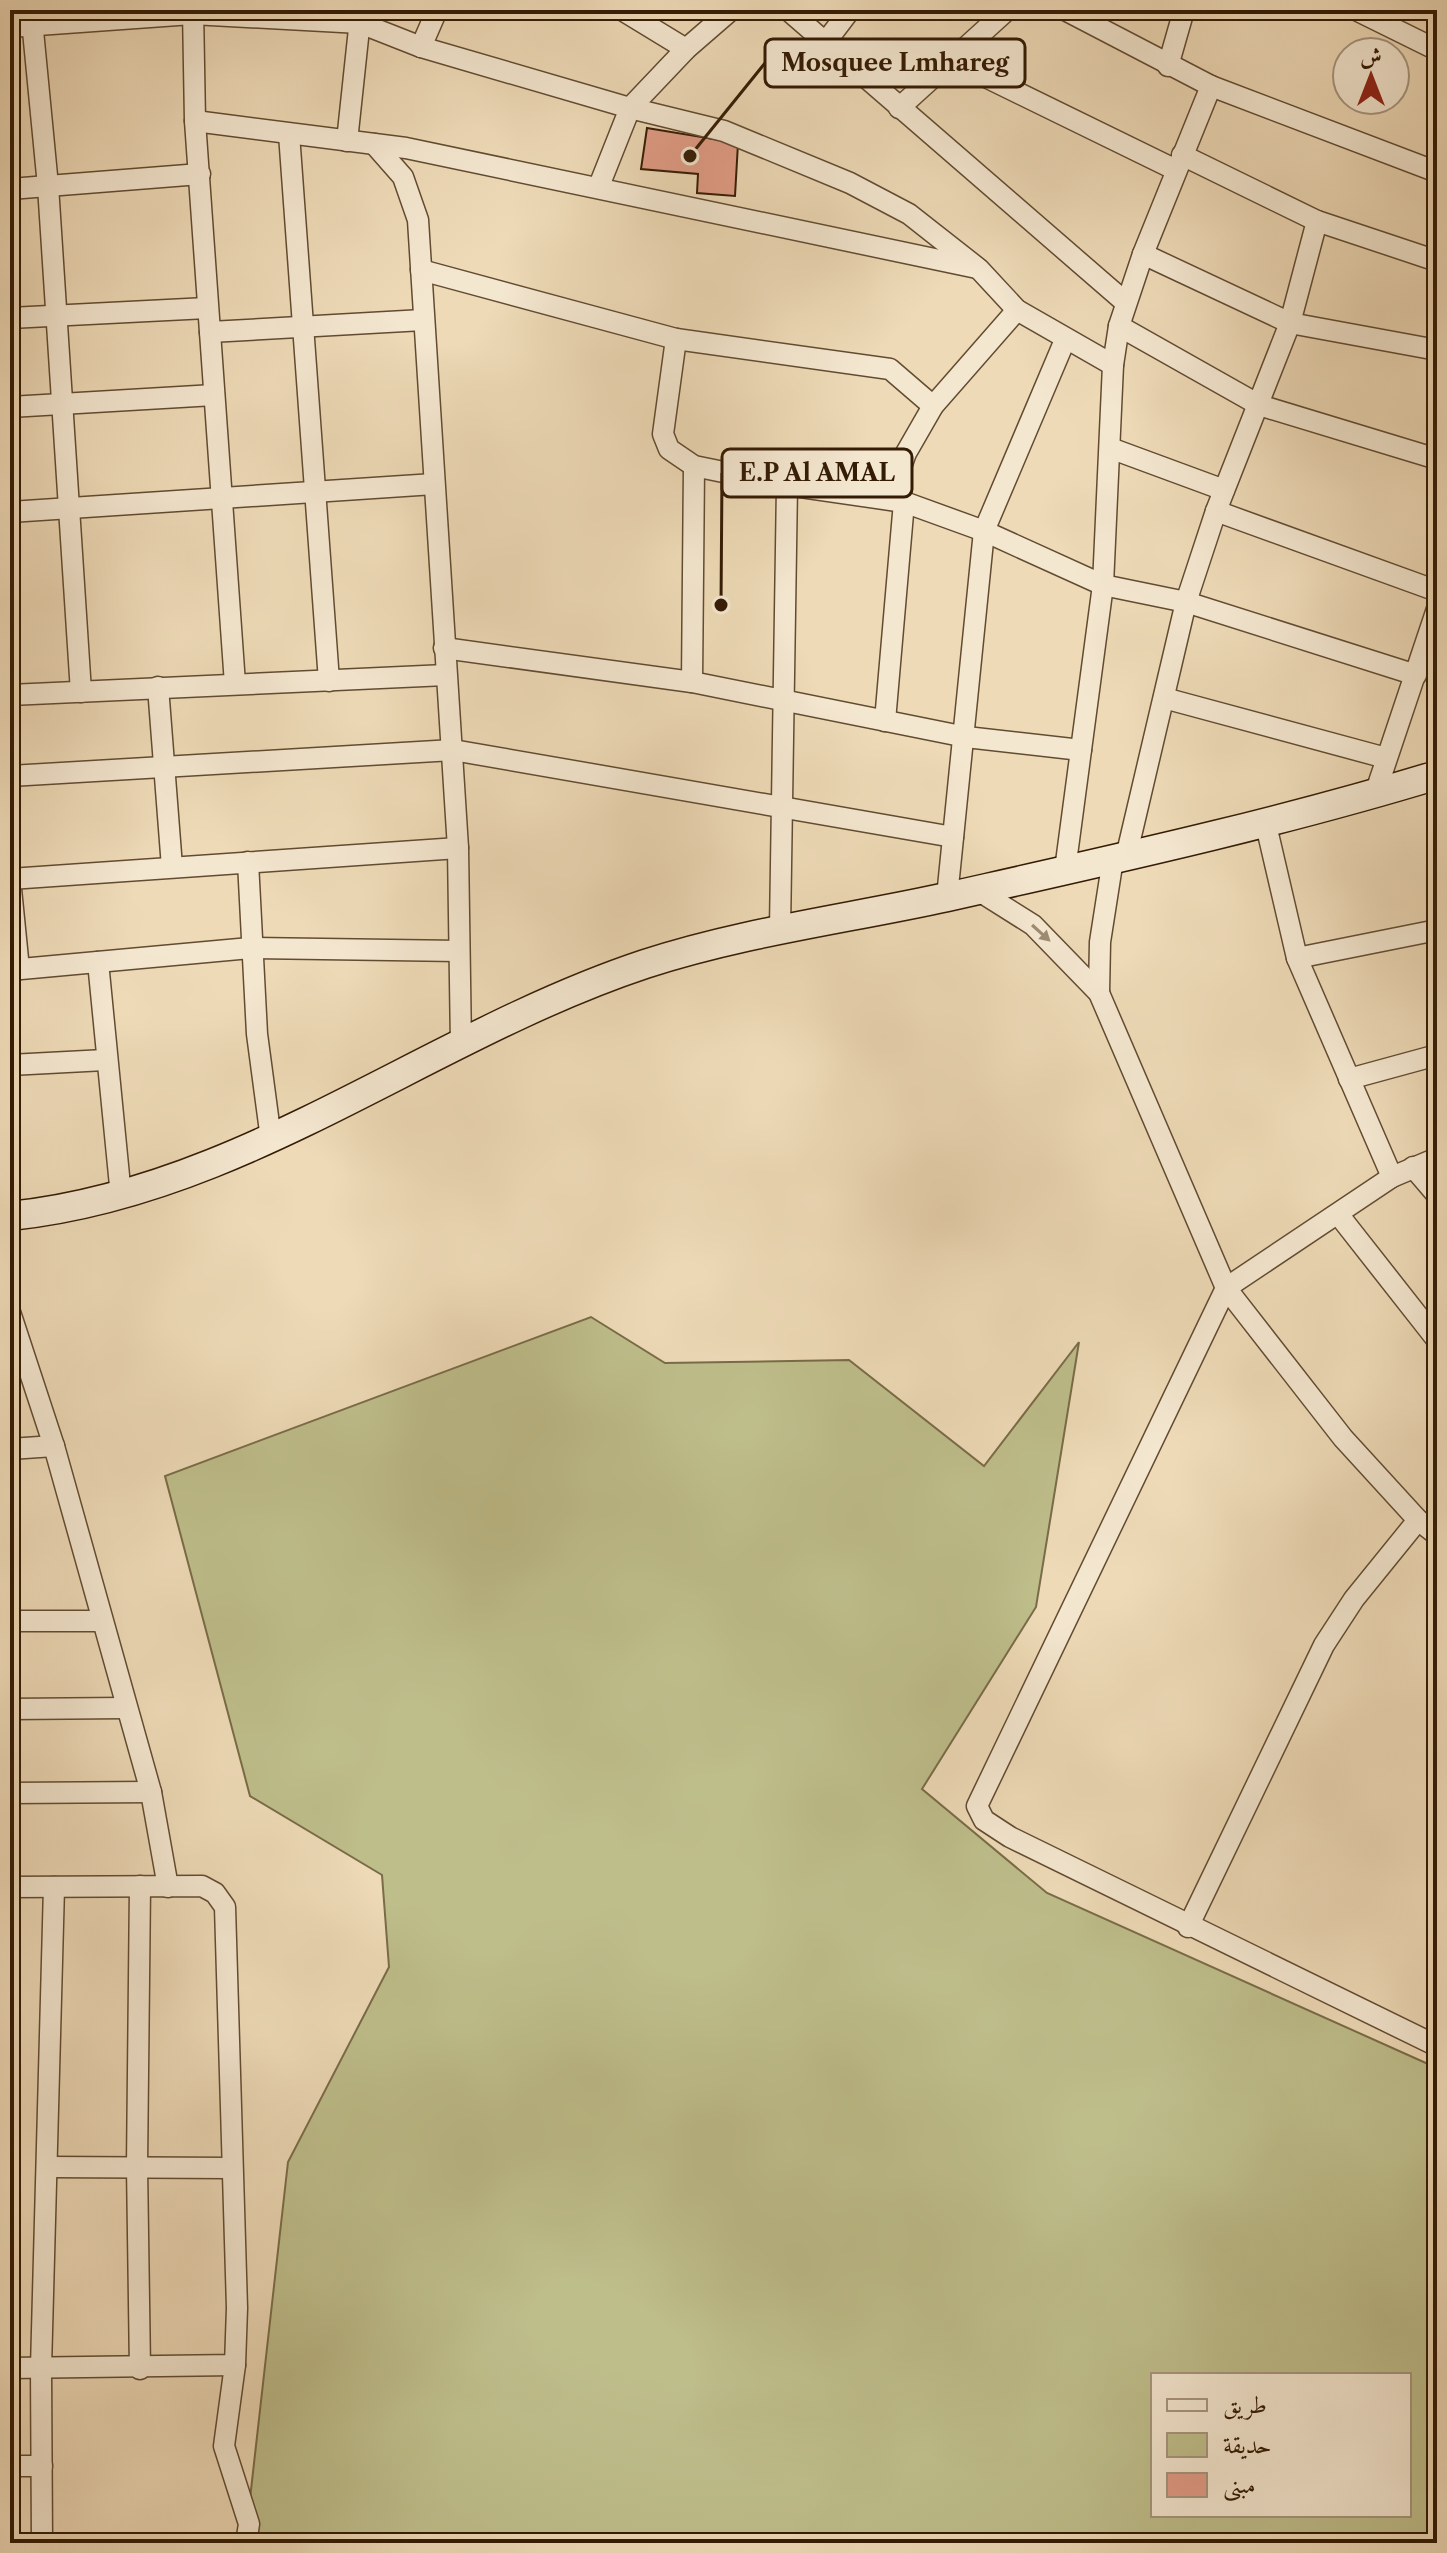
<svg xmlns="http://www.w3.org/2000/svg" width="1447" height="2553" viewBox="0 0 1447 2553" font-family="'Libre Caslon Text',Amiri,serif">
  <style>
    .green { fill: #bebe8b; stroke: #796c48; stroke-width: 2; fill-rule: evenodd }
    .building { fill: #e29d87; stroke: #341b04; stroke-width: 2 }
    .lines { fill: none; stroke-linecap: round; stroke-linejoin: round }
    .minor-casing { stroke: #624b31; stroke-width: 23 }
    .secondary-casing { stroke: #341b04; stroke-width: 31 }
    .minor { stroke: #f4e7d0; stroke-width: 20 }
    .secondary { stroke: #f4e7d0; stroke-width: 28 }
    .oneway { fill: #9e8b74 }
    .leader { fill: none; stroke: #341b04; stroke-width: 3 }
    .callout-dot { fill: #341b04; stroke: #f4e7d0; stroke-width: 3 }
    .callout { fill: #f4e7d0; stroke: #341b04; stroke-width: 3 }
    .callout-label { font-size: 24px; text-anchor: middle; font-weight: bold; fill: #341b04 }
  </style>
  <rect width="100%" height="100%" fill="#eedab7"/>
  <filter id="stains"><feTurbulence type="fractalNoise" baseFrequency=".0025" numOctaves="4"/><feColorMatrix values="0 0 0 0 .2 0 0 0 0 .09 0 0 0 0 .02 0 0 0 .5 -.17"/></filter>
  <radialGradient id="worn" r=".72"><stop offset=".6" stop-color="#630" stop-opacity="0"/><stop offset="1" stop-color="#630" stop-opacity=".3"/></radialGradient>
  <path class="green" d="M591,1317l74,46 184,-3 135,106 95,-124 -43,265 -114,182 125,104 390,175v475h-1192l43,-381 101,-195 -7,-92 -132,-79 -85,-320zM1153,2375h256v140h-256z"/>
  <polygon class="building" points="647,128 738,143 735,196 697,193 698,174 641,169"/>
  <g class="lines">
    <g class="minor-casing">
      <g id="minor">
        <polyline points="31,10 48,186 81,692"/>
        <polyline points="193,10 195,121 235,684"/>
        <polyline points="622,10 686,49"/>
        <polyline points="788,10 1125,302"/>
        <polyline points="1065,10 1211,86 1437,172"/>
        <polyline points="1356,10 1437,50"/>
        <polyline points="10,27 192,14 360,23 421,47 630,108 724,131 850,183 909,214 979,269 1017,310 1113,365"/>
        <polyline points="825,43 850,10"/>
        <polyline points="421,47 437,10"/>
        <polyline points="953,61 1176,170"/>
        <polyline points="1168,66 1184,10"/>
        <polyline points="899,108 1007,10"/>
        <polyline points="195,121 406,148 977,268"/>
        <polyline points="289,134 329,681"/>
        <polyline points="347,141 361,10"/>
        <polyline points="374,144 403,177 418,220 458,848 461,1046"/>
        <polyline points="1182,155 1317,221 1437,261"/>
        <polyline points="599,186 630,108 686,49 731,10"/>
        <polyline points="10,189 200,174"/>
        <polyline points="1143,254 1290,323 1437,350"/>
        <polyline points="421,270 676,339 890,369 933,406"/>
        <polyline points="10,318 207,308"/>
        <polyline points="1119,326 1259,405 1437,459"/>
        <polyline points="210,332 423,320"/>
        <polyline points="676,339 663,434 669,449 694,466 787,485 904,502 984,531 1103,585 1186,602 1416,675"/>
        <polyline points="10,407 214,395"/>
        <polyline points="1110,448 1224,490"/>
        <polyline points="890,498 906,453 933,406 1017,310"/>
        <polyline points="1216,511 1437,591"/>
        <polyline points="10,512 434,484"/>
        <polyline points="444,648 692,682 966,737 1081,750"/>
        <polyline points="692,682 694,466"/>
        <polyline points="158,687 172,867"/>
        <polyline points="10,695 446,675"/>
        <polyline points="1164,698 1386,758"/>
        <polyline points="885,721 904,502"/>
        <polyline points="10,776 453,750 953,837"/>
        <polyline points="1375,794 1437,609"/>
        <polyline points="1266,825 1297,958 1392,1177"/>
        <polyline points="1126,857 1186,602 1216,511 1290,323 1317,221"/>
        <polyline points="248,862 257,1034 271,1139"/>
        <polyline points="1065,870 1103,585 1113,365 1119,326 1143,254 1211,86"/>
        <polyline points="10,879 458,848"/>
        <polyline points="10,879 19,969"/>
        <polyline points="976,889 1033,925 1099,993 1226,1288 1343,1438 1418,1520 1437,1535"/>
        <polyline points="947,897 984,531 1065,340"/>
        <polyline points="780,929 787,485"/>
        <polyline points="1297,958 1437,930"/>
        <polyline points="98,962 121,1196"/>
        <polyline points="10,970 250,948 459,951"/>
        <polyline points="1099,993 1100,942 1113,859"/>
        <polyline points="10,1065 105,1060"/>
        <polyline points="1349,1079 1437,1055"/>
        <polyline points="1437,1158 1392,1177 1226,1288 977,1806 984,1820 1010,1837 1437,2046"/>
        <polyline points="1413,1167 1437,1195"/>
        <polyline points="1338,1214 1437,1340"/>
        <polyline points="10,1312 54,1446 151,1792 168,1887"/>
        <polyline points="10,1449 54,1446"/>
        <polyline points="10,1621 100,1621"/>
        <polyline points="10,1709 126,1708"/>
        <polyline points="10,1793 151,1792"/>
        <polyline points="10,1887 202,1886 215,1893 225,1907 237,2308 235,2365 10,2368"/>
        <polyline points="1188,1927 1324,1645 1354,1599 1418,1520"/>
        <polyline points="48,2167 231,2168"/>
        <polyline points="235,2365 224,2446 249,2524 246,2543"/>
        <polyline points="140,2369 137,2166 140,1886"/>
        <polyline points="10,2466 42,2466"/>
        <polyline points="42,2543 41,2368 54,1887"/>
      </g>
    </g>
    <g class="secondary-casing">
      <path id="secondary" d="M10,1216c233,-24 418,-180 635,-252 98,-32 201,-45 302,-67 164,-37 329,-73 490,-122"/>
    </g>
    <use href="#minor" class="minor"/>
    <use href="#secondary" class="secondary"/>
  </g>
  <defs><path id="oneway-solid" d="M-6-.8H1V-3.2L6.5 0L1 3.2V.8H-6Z" transform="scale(2)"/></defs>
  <use class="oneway" href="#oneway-solid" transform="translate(1041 933) rotate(42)"/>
  <path class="leader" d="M690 156L765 63M721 605L722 473"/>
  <g class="callout-dot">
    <circle cx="690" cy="156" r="8"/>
    <circle cx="721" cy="605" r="8"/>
  </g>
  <g class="callout">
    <rect x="765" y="39" width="260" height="48" rx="8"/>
    <rect x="722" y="449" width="190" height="48" rx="8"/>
  </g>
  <g class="callout-label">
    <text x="895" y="71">Mosquee Lmhareg</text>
    <text x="817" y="481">E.P Al AMAL</text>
  </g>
  <rect width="1447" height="2553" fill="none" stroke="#eedab7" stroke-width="40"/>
  <rect x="12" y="12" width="1423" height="2529" fill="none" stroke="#341b04" stroke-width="4"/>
  <rect x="20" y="20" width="1407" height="2513" fill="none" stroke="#341b04" stroke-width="2"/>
  <rect x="1151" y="2373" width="260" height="144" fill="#f4e7d0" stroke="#a7957e" stroke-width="2"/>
  <rect x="1167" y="2399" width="40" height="12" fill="#f4e7d0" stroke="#a7957e" stroke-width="2"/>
  <text x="1223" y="2413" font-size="24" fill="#341b04">طريق</text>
  <rect x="1167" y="2433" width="40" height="24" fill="#bebe8b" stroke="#a7957e" stroke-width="2"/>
  <text x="1223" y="2453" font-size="24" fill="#341b04">حديقة</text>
  <rect x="1167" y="2473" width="40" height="24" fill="#e29d87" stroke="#a7957e" stroke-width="2"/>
  <text x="1223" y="2493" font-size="24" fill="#341b04">مبنى</text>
  <g transform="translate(1371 76)"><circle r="38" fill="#f4e7d0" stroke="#a7957e" stroke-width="2"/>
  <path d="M0-6L14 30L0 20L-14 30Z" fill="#8f2418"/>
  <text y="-12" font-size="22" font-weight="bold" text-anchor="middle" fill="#341b04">ش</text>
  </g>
  <rect width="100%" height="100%" filter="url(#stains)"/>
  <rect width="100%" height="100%" fill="url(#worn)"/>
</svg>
